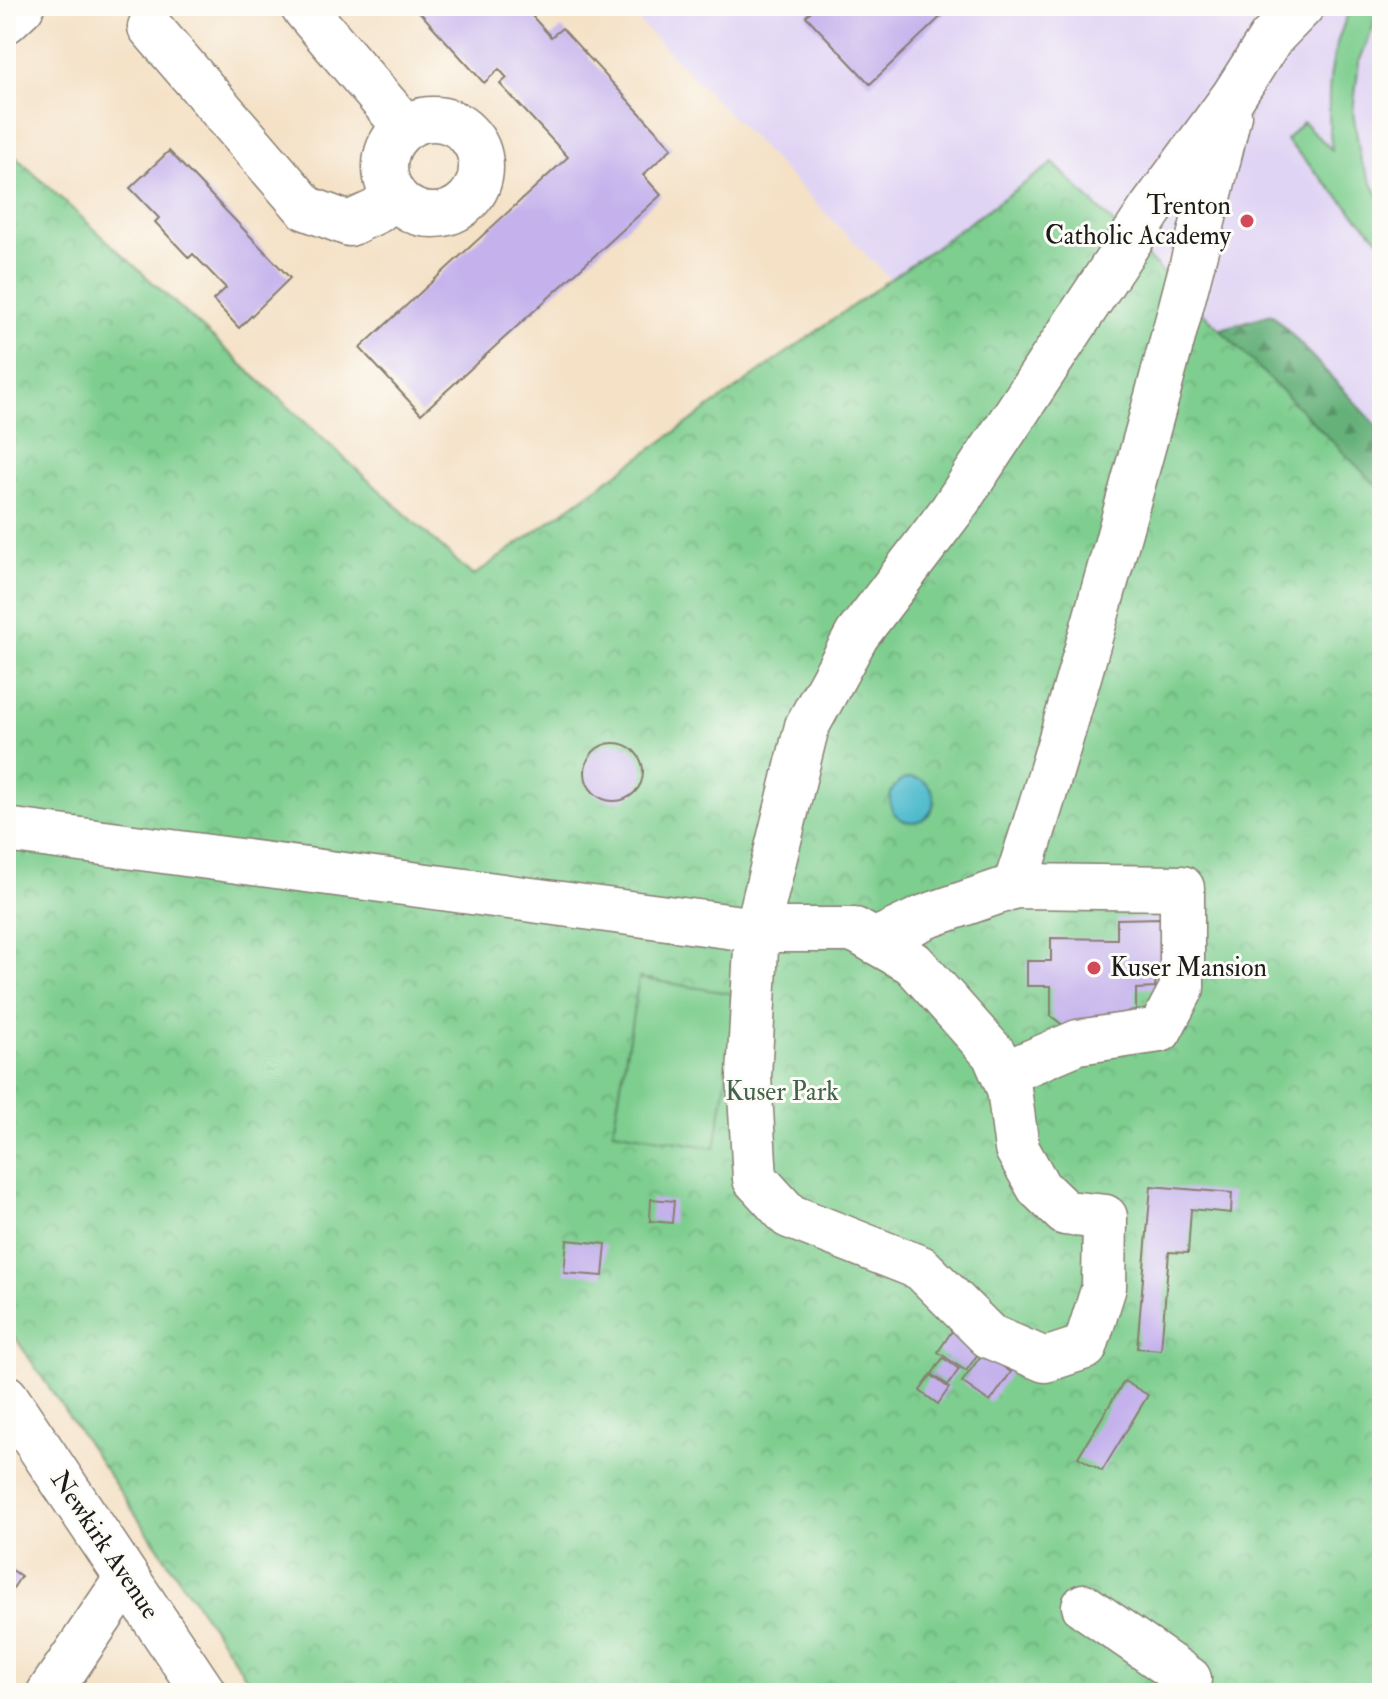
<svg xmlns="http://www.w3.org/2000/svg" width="1388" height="1699" viewBox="0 0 1388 1699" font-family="'IM FELL Double Pica',serif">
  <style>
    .built { fill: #e0d4f4 }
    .forest { fill: url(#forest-firs); stroke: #41664b; stroke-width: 2 }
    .park { fill: url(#park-crowns); stroke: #4d7556; stroke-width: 2 }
    .pitch { fill: #7ece8f; stroke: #4d7556; stroke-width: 2 }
    .water { fill: #50bbcd; stroke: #366c74; stroke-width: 2 }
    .building { fill: #c5b2ec }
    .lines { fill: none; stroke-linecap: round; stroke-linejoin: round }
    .minor-casing { stroke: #887e71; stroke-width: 47 }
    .minor { stroke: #fff; stroke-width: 44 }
    .poi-dot { fill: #d1495b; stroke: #fdfcf7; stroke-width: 3 }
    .labels { text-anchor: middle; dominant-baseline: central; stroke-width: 6; stroke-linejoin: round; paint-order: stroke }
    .poi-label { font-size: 26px; fill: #1c1c1c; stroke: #fdfcf7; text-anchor: end }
    .park-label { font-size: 26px; fill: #43634a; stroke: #fdfcf7 }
    .street-label { font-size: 26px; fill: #1c1c1c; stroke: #fdfcf7 }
  </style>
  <defs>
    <pattern id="forest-firs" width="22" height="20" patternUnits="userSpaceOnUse" patternTransform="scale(2)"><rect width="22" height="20" fill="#66b17a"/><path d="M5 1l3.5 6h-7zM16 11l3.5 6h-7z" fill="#538f63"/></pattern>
    <pattern id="park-crowns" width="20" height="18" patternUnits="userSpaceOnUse" patternTransform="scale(2)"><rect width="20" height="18" fill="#7ece8f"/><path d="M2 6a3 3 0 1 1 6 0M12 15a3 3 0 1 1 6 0" fill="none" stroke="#6cb07b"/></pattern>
  </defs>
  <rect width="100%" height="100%" fill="#fdfcf7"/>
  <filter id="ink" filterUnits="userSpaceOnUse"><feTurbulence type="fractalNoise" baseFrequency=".0125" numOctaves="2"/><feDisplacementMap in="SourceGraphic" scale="16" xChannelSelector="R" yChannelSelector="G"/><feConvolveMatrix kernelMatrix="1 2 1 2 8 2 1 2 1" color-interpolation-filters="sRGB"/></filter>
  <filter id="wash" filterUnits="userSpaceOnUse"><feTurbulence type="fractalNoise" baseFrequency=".006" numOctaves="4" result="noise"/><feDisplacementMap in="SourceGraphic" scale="32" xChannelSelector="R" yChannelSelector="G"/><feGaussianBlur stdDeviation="1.8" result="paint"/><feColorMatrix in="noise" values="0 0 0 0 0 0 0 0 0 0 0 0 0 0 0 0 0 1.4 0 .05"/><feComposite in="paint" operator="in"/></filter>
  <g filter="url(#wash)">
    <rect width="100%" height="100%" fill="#f4e1c6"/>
    <polygon class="built" points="624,6 1382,6 1382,431 1272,314 1221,329 1054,163 890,279"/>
    <polygon class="forest" points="1272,314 1382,431 1382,589 1206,397 1221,329"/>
    <polygon class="park" points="6,148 473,576 1053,163 1382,491 1382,1693 257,1693 6,1324"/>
    <g class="pitch">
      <path d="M1352,6h30l-23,56 -6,50 8,49 21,42v40l-96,-103 17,-18 29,28c-7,-52 -4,-97 20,-144z"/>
      <polygon points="639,978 740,995 715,1148 613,1131"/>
    </g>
    <circle class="water" cx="912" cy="800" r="22"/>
    <g id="blocks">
      <g class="building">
        <polygon points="414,6 523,6 551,37 562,28 672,148 643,175 661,195 421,414 360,348 568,157 500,84 507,78 499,69 484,83"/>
        <polygon points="816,6 952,6 870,84 806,16"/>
        <polygon points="169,151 290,278 239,328 213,300 226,288 193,254 189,258 155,222 159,218 130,188"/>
        <circle cx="614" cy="772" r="29"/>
        <polygon points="1161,918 1162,975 1156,979 1155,988 1136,989 1136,1025 1064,1026 1051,1016 1051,986 1027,986 1027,961 1051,961 1051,938 1117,939 1117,919"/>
        <polygon points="1151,1186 1232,1193 1231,1213 1191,1209 1188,1253 1169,1252 1161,1350 1137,1348"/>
        <polygon points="651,1199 674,1201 672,1223 650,1221"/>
        <polygon points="567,1240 606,1244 603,1276 564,1273"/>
        <polygon points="952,1331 980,1351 966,1371 938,1352"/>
        <polygon points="983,1353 1011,1372 990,1402 962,1382"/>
        <polygon points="943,1358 959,1369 948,1385 932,1374"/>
        <polygon points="931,1375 949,1388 938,1404 920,1391"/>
        <polygon points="1124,1381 1148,1395 1102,1471 1078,1457"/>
        <polygon points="6,1566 21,1576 6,1599"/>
      </g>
    </g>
  </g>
  <g filter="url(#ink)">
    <use href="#blocks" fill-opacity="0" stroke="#887e71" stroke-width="2"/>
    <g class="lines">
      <g class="minor-casing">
        <g id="minor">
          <polyline points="302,6 405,127"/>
          <polyline points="6,21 22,6"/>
          <polyline points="150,27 306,208 349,224 377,211 394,196"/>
          <circle cx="433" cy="167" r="48"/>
          <polyline points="6,830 757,930 855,930 913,963 994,1054 1009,1089 1017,1149 1039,1188 1065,1213 1105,1217 1104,1287 1085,1347 1045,1360 989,1336 921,1268 789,1216 755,1179 749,1076 757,930 807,726 857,635 952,510 1151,209 1233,97 1270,39 1302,6"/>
          <path d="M1015,886c36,-108 66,-217 97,-326 41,-148 82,-296 117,-445"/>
          <polyline points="874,941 925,917 1015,886 1182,888 1182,988 1160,1030 1078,1042 1003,1074"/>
          <polyline points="6,1397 204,1693"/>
          <polyline points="1084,1606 1189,1679 1180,1693"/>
          <polyline points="49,1693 127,1578"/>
        </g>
      </g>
      <use href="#minor" class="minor"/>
    </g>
  </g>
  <g class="poi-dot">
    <circle cx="1247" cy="221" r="8"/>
    <circle cx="1094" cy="968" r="8"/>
  </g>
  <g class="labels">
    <g class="poi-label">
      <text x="1231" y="206">Trenton<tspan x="1231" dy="30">Catholic Academy</tspan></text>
      <text x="1110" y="968" text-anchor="start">Kuser Mansion</text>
    </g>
    <g class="park-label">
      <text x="782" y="1092">Kuser Park</text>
    </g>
    <g class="street-label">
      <text transform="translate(105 1545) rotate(56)">Newkirk Avenue</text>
    </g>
  </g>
  <rect width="1388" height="1699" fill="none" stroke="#fdfcf7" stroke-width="32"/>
</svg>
